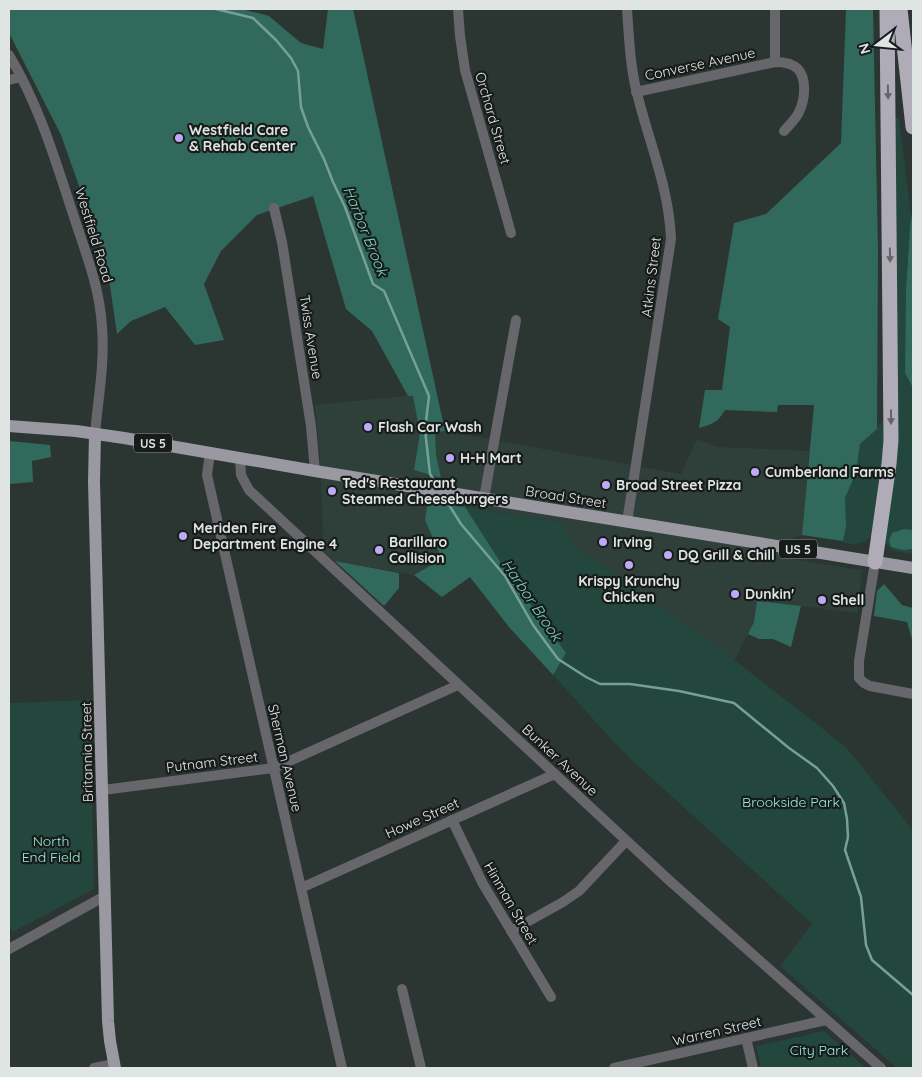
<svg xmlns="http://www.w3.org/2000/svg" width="922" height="1077" viewBox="0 0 922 1077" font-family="Quicksand,sans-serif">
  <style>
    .built { fill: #2f403b }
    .green { fill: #23463d }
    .forest { fill: #316a5c }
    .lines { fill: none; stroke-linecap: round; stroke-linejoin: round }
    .stream { stroke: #76a095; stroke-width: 2.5 }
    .minor { stroke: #67666a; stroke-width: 10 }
    .major { stroke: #9a99a1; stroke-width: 12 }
    .highway { stroke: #afacb7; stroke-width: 15 }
    .oneway { fill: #636468 }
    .poi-dot { fill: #bda9f5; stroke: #171b1a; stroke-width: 2 }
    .labels { text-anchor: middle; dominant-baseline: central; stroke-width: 4.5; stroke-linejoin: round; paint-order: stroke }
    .shield { fill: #171b1a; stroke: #a3a8a7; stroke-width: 1 }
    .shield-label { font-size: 12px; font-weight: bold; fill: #dfe5e3 }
    .street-label { font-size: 14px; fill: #dfe5e3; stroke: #171b1a }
    .poi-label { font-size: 14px; font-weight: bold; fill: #dfe5e3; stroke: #171b1a; text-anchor: start }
    .park-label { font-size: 14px; fill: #93eed6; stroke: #171b1a }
    .water-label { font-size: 15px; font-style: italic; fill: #7ad5bd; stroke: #171b1a }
  </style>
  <rect width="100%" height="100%" fill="#2b3532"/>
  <polygon class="built" points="436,393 445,431 681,474 697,439 718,447 809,451 802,535 793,537 784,558 862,570 858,613 757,601 754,622 734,661 710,641 574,546 563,523 429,501 425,520 442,559 414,575 335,561 324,552 320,459 315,405"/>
  <g class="green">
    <path d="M893,118h6l12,95 -5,77 -1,83 8,15v142l-9,-1 5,21 4,-1v5c-11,-2 -25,-1 -29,-14z"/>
    <path d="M887,417l-4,55 -9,61c-9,11 -19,13 -32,9l4,-16 -1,-28 11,-25 4,-29z"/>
    <polygon points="465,507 563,523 574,546 710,641 846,747 905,820 913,831 913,1068 897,1068 780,966 812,924 634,762 611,739 553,675 565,653 508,574"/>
    <polygon points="90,700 94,889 13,932 9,925 9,703"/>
    <polygon points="824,1031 866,1068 761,1068 756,1046"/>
  </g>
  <g class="forest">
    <polygon points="9,9 242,9 269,16 301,43 323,49 328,9 353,9 445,431 435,432 436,455 441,478 414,470 420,433 413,396 408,396 372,331 346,309 313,196 257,215 221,251 204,284 224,340 195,345 165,307 131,321 117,334 107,265 61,135 9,33"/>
    <path d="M846,9h27l5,241 -1,179 -17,15 -4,29 -11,25 1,28 -3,15 -41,-6 12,-130h-36l-1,7 -52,-2c-7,12 -12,14 -26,18l6,-38h17l8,-63 -12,-8 16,-96 32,-9 75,-71z"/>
    <polygon points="911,213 913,231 913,388 905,373 906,290"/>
    <polygon points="9,441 50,445 51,457 32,461 33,482 9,484"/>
    <polygon points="428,501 465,507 508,574 566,653 553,675 509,627 470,577 442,597 414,575 442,559 425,520"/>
    <polygon points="904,529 913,530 913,549 903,550 891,547 889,540 892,533"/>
    <polygon points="335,561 399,573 399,588 384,606"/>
    <polygon points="884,584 902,605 913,608 913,643 907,622 874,616 877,591"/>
    <polygon points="757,601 801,606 791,647 773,639 759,639 748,634 754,622"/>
  </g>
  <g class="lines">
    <g class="stream">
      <polyline points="216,9 253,18 276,40 291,58 298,71 301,107 308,127 324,159 333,182 345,207 373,284 384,291 429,396 425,430 430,474 438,486"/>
      <polyline points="444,497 461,524 505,576 533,625 558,659 586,677 600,684 630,684 679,691 734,703 789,748 817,768 833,786 844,803 847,819 848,837 845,850 861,897 866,945 872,960 913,995"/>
    </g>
    <g class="minor">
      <polyline points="458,9 460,36 465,70 511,233"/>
      <polyline points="775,9 775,62"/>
      <path d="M9,55c30,50 46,104 64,159 12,37 27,74 29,113 3,36 -4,72 -7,107"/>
      <polyline points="9,80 21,77"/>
      <path d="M636,92l139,-30c8,0 17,1 23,7 9,10 7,31 1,43 -3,7 -10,13 -15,19"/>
      <polyline points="274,208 282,242 311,426 315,471"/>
      <polyline points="210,453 207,475 342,1068"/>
      <polyline points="240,458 241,475 249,490 671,882 881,1068"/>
      <polyline points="484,498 516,320"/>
      <path d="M627,522l44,-283c-2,-52 -22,-96 -34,-146 -7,-27 -8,-56 -10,-84"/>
      <polyline points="875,562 859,661 859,678 864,683 870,686 913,694"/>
      <polyline points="103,790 274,768 458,685"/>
      <polyline points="452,820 483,884 551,997"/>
      <polyline points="301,888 555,774"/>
      <polyline points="511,931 563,902 579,891 626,841"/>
      <polyline points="9,949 105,896"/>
      <polyline points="402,989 421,1068"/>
      <polyline points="746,1038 753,1068"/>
      <polyline points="94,1068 114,1064"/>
      <polyline points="614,1068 826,1020"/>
    </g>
    <g class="major">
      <polyline points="9,426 76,431 124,438 315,471 913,568"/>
      <polyline points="95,434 94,482 108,1021 110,1041 115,1068"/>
    </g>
    <g class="highway">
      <polyline points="900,9 913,127"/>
      <polyline points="875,562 889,464 891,440 887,9"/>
    </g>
  </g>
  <defs><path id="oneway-solid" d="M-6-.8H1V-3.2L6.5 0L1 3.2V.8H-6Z" transform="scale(1.25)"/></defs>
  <g class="oneway">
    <use href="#oneway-solid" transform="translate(888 92) rotate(89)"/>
    <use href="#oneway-solid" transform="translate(890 255) rotate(89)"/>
    <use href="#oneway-solid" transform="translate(891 417) rotate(90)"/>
  </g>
  <g class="poi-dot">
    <circle cx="179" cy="138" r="5"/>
    <circle cx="368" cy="427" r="5"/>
    <circle cx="450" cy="458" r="5"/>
    <circle cx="755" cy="472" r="5"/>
    <circle cx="606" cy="485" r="5"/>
    <circle cx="332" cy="491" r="5"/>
    <circle cx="183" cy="536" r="5"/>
    <circle cx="603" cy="542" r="5"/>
    <circle cx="379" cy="550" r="5"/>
    <circle cx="668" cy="555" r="5"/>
    <circle cx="629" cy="565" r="5"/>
    <circle cx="735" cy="594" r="5"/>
    <circle cx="822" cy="600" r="5"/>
  </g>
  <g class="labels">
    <g class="shield">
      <rect x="134" y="433.5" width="38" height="19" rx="4"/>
      <rect x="779" y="539.5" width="38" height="19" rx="4"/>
    </g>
    <g class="shield-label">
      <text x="153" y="443">US 5</text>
      <text x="798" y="549">US 5</text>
    </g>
    <g class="street-label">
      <text transform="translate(700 64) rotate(-12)">Converse Avenue</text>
      <text transform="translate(493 118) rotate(74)">Orchard Street</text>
      <text transform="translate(94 235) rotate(73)">Westfield Road</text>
      <text transform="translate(651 277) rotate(-83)">Atkins Street</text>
      <text transform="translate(311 337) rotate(81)">Twiss Avenue</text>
      <text transform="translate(566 497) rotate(9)">Broad Street</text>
      <text transform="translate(87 752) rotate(-91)">Britannia Street</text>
      <text transform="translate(285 758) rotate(77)">Sherman Avenue</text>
      <text transform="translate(560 760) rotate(43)">Bunker Avenue</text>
      <text transform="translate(212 762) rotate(-7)">Putnam Street</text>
      <text transform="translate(422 818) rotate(-24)">Howe Street</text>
      <text transform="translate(511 903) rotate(60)">Hinman Street</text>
      <text transform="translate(717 1031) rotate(-13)">Warren Street</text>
    </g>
    <g class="poi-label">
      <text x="189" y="130">Westfield Care<tspan x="189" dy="16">&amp; Rehab Center</tspan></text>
      <text x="378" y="427">Flash Car Wash</text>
      <text x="460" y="458">H-H Mart</text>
      <text x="765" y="472">Cumberland Farms</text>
      <text x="342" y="483">Ted's Restaurant<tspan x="342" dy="16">Steamed Cheeseburgers</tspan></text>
      <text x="616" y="485">Broad Street Pizza</text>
      <text x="193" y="528">Meriden Fire<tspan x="193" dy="16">Department Engine 4</tspan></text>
      <text x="389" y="542">Barillaro<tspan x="389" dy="16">Collision</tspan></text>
      <text x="613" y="542">Irving</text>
      <text x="678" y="555">DQ Grill &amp; Chill</text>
      <text x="629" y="581" text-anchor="middle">Krispy Krunchy<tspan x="629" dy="16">Chicken</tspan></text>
      <text x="745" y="594">Dunkin'</text>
      <text x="832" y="600">Shell</text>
    </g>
    <g class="park-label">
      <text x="791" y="802">Brookside Park</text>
      <text x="51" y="841">North<tspan x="51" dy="16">End Field</tspan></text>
      <text x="819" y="1050">City Park</text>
    </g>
    <g class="water-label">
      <text transform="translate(366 231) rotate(68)">Harbor Brook</text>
      <text transform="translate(532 600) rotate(56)">Harbor Brook</text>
    </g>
  </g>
  <rect width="922" height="1077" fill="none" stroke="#dfe5e3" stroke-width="20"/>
  <g transform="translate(877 45) rotate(254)" stroke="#171b1a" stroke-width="4" paint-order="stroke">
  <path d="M0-4L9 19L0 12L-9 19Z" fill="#dfe5e3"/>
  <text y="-8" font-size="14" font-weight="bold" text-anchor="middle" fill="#dfe5e3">N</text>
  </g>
</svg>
